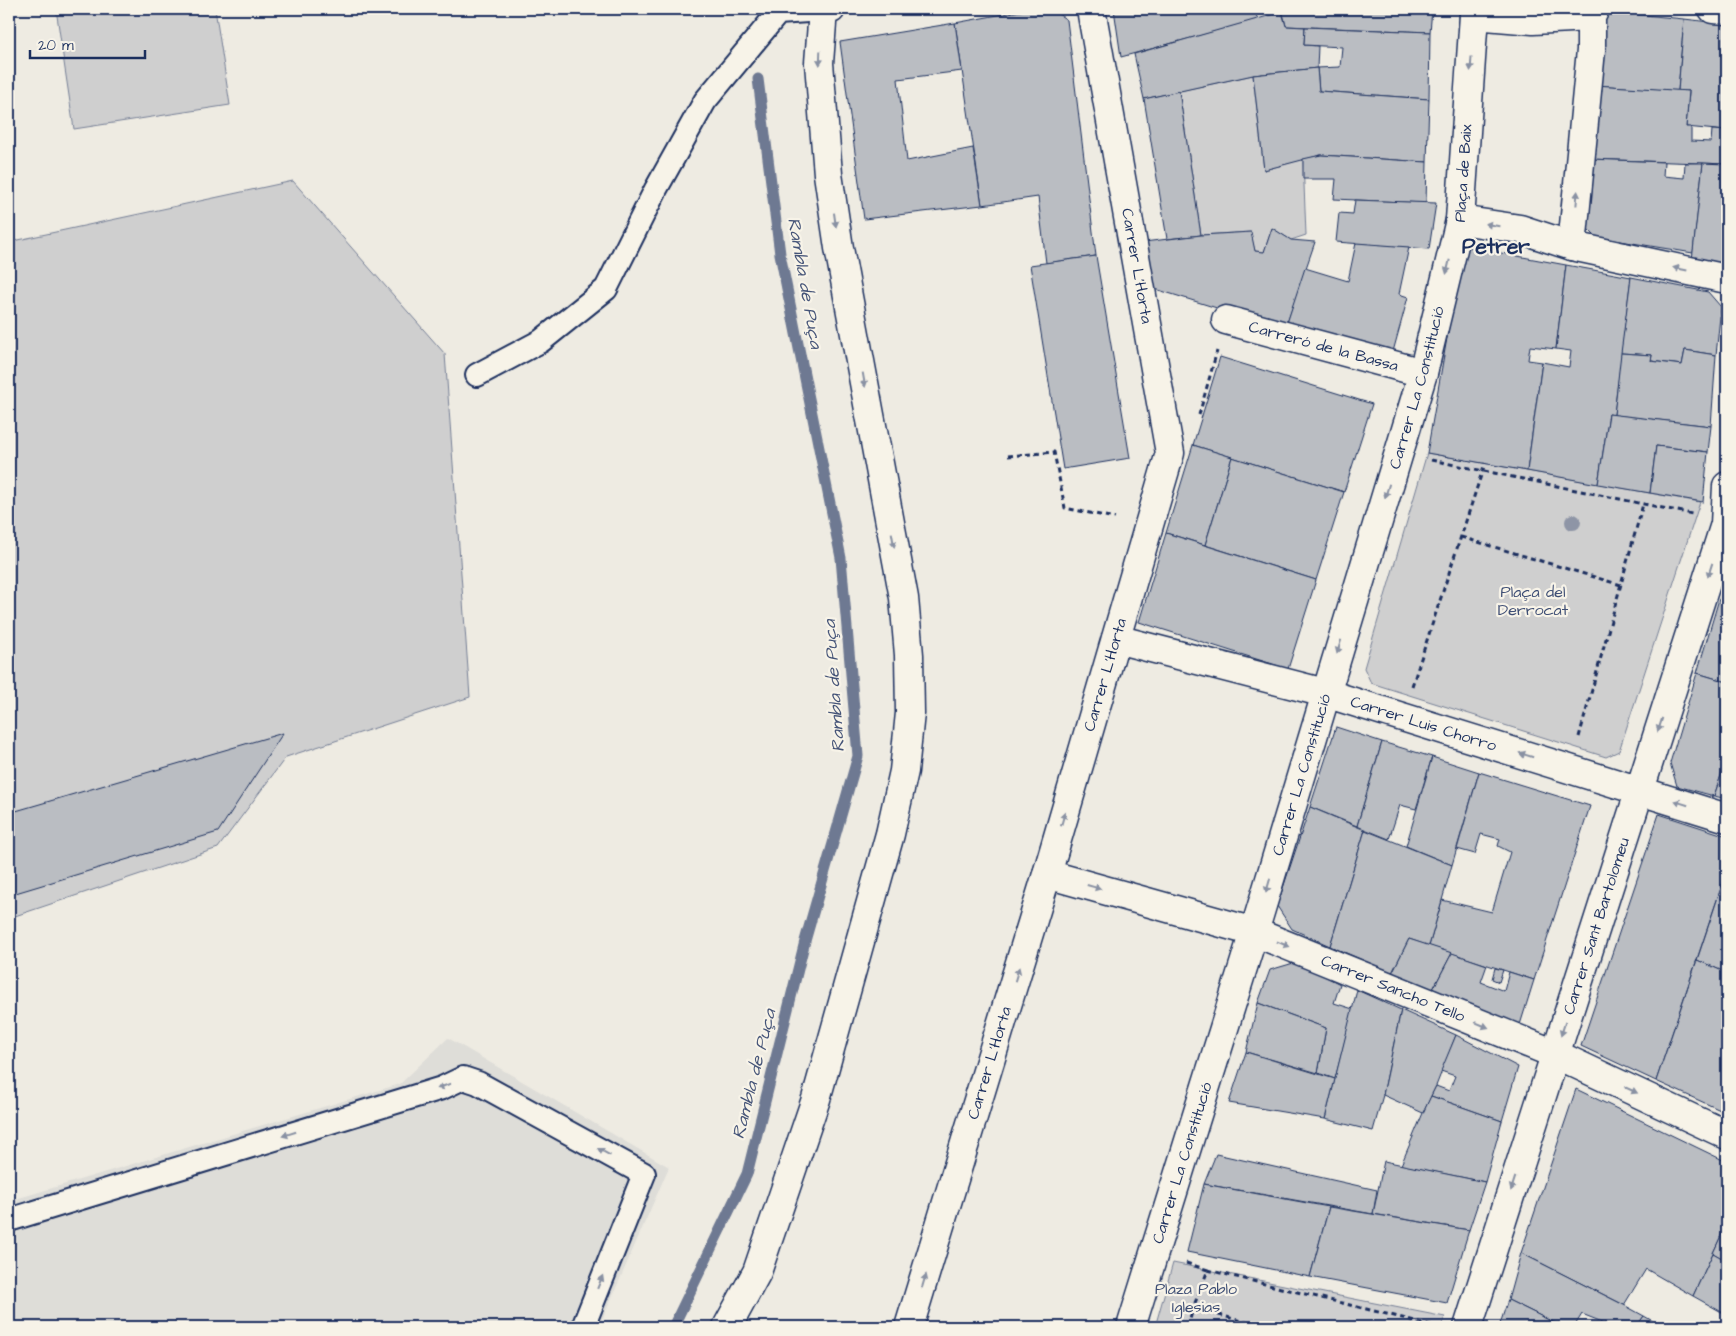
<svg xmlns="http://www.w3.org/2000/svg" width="1736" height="1336" viewBox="0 0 1736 1336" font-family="'Architects Daughter',sans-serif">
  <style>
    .built { fill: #deddd8 }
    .green { fill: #cfcfcf; stroke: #757f96 }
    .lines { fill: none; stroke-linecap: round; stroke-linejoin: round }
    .stream { stroke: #6e7992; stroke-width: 11 }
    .building { fill: #babdc2; stroke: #1b2f5e }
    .service-casing { stroke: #1b2f5e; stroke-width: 26 }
    .pedestrian-casing { stroke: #1b2f5e; stroke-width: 31 }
    .minor-casing { stroke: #1b2f5e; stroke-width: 31 }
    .path { stroke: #1b2f5e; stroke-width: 3; stroke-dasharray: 5 4; stroke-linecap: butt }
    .service { stroke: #f7f3e8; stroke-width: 22 }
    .pedestrian { stroke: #f7f3e8; stroke-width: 28 }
    .minor { stroke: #f7f3e8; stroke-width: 28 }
    .tree { fill: #8e95a6 }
    .oneway { fill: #8991a3 }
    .labels { text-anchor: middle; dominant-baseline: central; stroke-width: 4.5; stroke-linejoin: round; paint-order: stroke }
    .street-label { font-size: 16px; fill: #1b2f5e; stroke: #f7f3e8 }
    .park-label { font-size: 16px; fill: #3f4f75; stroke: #f7f3e8 }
    .water-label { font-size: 18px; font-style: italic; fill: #455478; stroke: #f7f3e8 }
    .district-label { font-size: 21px; font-weight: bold; fill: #1b2f5e; stroke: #f7f3e8 }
  </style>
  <rect width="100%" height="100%" fill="#eeebe2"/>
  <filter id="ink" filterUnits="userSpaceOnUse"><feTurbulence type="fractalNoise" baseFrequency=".02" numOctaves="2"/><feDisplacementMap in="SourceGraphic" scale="10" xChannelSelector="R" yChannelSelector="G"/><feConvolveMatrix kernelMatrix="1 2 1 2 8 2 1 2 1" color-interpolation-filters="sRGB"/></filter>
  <g filter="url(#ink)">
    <polygon class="built" points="448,1038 669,1167 599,1327 9,1327 9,1201 400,1084"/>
    <g class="green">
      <polygon points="56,9 215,9 230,105 74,129"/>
      <polygon points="1253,75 1264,170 1303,159 1306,235 1291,240 1272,228 1264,252 1255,251 1250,232 1201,235 1179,91"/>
      <polygon points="293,181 445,354 470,697 286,757 218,848 9,918 9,242"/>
      <polygon points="1427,453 1700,502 1619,751 1606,757 1371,683 1364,668"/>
      <polygon points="1173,1263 1208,1270 1445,1317 1441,1327 1155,1327"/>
    </g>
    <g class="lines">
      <polyline class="stream" points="673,1327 747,1174 805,941 858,756 841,558 780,254 758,79"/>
    </g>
    <g class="building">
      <polygon points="1031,9 1051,9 1067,20 1096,256 1046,263 1038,197 982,205 955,23"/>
      <polygon points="1114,9 1254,9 1258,20 1121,57"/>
      <polygon points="1282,9 1432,9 1430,32 1286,26"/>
      <polygon points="1604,11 1684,19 1678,91 1595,85"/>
      <polygon points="1282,12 1286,26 1305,27 1304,45 1318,46 1317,68 1253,75 1144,99 1134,54"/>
      <polygon points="1684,19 1727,24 1727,131 1686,127 1689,91 1678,91"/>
      <polygon points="955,23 962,71 898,79 907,161 973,148 982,205 864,219 840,42"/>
      <polygon points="1305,27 1430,32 1429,99 1319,91 1317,68 1340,67 1342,47 1304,45"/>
      <polygon points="1317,68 1319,91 1429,99 1427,162 1321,155 1264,170 1253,75"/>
      <polygon points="1595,85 1689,91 1686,127 1691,127 1691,141 1711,142 1712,130 1727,131 1727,164 1590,159"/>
      <polygon points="1179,91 1201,235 1167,239 1144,99"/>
      <polygon points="1321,155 1427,162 1426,203 1334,199 1336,179 1303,179 1303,159"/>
      <polygon points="1590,159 1664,162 1663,176 1684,178 1685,163 1703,163 1693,253 1596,237 1586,227"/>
      <polygon points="1703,163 1724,164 1722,194 1727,194 1727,266 1692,260"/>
      <polygon points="1355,200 1436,203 1429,249 1336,242 1339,213 1353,214"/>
      <polygon points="1272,228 1291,240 1315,242 1285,329 1152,288 1144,242 1201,235 1251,232 1255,251 1264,252"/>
      <polygon points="1356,243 1409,247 1399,294 1408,297 1391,359 1285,329 1305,268 1348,281"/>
      <polygon points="1463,246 1566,265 1556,349 1530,346 1528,360 1542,362 1527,471 1427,453"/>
      <polygon points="1096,256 1130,458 1063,469 1030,265"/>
      <polygon points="1566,265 1631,277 1614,415 1609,414 1598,484 1527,471 1542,362 1569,367 1571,351 1556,349"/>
      <polygon points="1631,277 1708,292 1721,307 1716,355 1685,350 1682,365 1651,361 1652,355 1621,353"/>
      <polygon points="1685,350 1716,355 1711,426 1614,415 1621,353 1652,355 1651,361 1682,365"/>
      <polygon points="1220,357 1372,404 1344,492 1193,445"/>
      <polygon points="1609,414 1711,426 1708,452 1656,446 1650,493 1598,484"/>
      <polygon points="1193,445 1232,457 1205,545 1166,533"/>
      <polygon points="1656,446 1708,452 1703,502 1650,493"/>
      <polygon points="1232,457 1344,492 1316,580 1205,545"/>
      <polygon points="1166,533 1316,580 1288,669 1139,622"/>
      <polygon points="1727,596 1727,682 1697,673 1719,599"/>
      <polygon points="1697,673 1727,682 1727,758 1714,796 1677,786 1670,763"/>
      <polygon points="1336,727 1382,742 1357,826 1310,807"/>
      <polygon points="283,733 218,832 9,895 9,813"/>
      <polygon points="1382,742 1432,757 1416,809 1400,805 1389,839 1357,826"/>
      <polygon points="1432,757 1479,772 1452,865 1406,846"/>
      <polygon points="1727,758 1727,799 1714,796"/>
      <polygon points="1479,772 1590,806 1534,980 1429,946 1442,900 1492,912 1510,852 1498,846 1500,839 1481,834 1475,854 1457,849"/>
      <polygon points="1310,807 1365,830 1330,946 1292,929 1277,906"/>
      <polygon points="1659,814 1727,836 1727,870 1656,1081 1581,1046"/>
      <polygon points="1365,830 1452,865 1429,946 1409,939 1392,973 1330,946"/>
      <polygon points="1727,870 1727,973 1697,960"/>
      <polygon points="1409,939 1452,953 1432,991 1392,973"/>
      <polygon points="1452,953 1487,965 1481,982 1504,991 1509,972 1534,980 1519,1028 1432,991"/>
      <polygon points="1697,960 1727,973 1727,1113 1656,1081"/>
      <polygon points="1297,962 1340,984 1334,1003 1353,1009 1335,1079 1318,1073 1326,1028 1258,1003 1270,970"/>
      <polygon points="1495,968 1503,970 1499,982 1492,979"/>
      <polygon points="1357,990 1401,1010 1383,1095 1373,1131 1325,1119"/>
      <polygon points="1258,1003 1326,1028 1318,1073 1246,1052"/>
      <polygon points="1401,1010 1456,1035 1436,1086 1423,1113 1383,1095"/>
      <polygon points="1456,1035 1518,1067 1502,1121 1431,1096 1436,1086 1449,1091 1455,1076 1441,1071"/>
      <polygon points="1246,1052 1335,1079 1325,1119 1229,1103"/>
      <polygon points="1576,1089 1727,1162 1727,1223 1693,1296 1646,1269 1624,1305 1521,1253"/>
      <polygon points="1431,1096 1502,1121 1485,1182 1401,1165 1423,1113"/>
      <polygon points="1216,1154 1377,1190 1373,1214 1204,1184"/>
      <polygon points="1384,1161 1485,1182 1469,1230 1373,1214"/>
      <polygon points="1204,1184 1329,1207 1310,1277 1187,1252"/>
      <polygon points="1329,1207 1469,1230 1447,1303 1310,1277"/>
      <polygon points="1727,1223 1727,1261 1713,1253"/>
      <polygon points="1521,1253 1624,1305 1644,1316 1636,1327 1615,1327 1582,1314 1574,1327 1563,1327 1508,1300"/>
      <polygon points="1713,1253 1727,1261 1727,1315 1693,1296"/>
      <polygon points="1508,1300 1563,1327 1499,1327"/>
      <polygon points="1644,1316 1663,1327 1636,1327"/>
    </g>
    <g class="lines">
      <g class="service-casing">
        <g id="service">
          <polyline points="477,375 541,341 606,289 656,189 705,101 778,13 823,10"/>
          <polyline points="9,1220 442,1088 463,1078 478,1083 644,1174 583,1327"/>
        </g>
      </g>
      <g class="pedestrian-casing">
        <g id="pedestrian">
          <path id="s1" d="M1226,320l197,53"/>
        </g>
      </g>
      <g class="minor-casing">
        <g id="minor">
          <polyline points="1713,9 1727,10"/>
          <polyline points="1474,15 1533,20 1591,17"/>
          <polyline points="1460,220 1520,229 1572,246 1727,279"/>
          <polyline points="1572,246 1591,50 1591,17 1595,9"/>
          <path id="s2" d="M1116,639l209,54 402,125"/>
          <path id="s3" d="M1047,874l207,58 301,122 172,81"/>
          <polyline points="727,1327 757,1272 816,1099 890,834 904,771 910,713 909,655 904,598 839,248 828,174 819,63 823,10 831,9"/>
          <path id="s4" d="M909,1327l138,-453 123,-421 -79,-444"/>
          <path id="s5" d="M1131,1327l123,-395 169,-559 37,-153 14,-205"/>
          <path id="s6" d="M1468,1327l257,-803 2,-38"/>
        </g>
      </g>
      <g class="path">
        <polyline points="1199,415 1217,351"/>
        <polyline points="1008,456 1054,452 1065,508 1115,518"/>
        <polyline points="1431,460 1692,514"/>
        <polyline points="1461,537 1621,585"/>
        <polyline points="1412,686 1485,463"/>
        <polyline points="1579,737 1643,504"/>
        <polyline points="1186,1263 1208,1270 1193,1308 1264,1327"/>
        <polyline points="1208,1270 1435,1326"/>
        <polyline points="1188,1327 1193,1308"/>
      </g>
      <use href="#service" class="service"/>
      <use href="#pedestrian" class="pedestrian"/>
      <use href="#minor" class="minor"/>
    </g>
    <circle class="tree" cx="1573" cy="522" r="8"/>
    <defs><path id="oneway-solid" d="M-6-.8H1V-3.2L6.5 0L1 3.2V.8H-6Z" transform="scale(1.25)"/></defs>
    <g class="oneway">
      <use href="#oneway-solid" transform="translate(820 58) rotate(92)"/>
      <use href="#oneway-solid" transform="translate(1471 64) rotate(94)"/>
      <use href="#oneway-solid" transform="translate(1577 198) rotate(-85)"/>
      <use href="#oneway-solid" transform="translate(835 220) rotate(82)"/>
      <use href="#oneway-solid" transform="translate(1492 225) rotate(-171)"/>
      <use href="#oneway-solid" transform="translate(1448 267) rotate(103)"/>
      <use href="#oneway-solid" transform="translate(1680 269) rotate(-168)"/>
      <use href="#oneway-solid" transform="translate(864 380) rotate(80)"/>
      <use href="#oneway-solid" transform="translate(1387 491) rotate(107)"/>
      <use href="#oneway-solid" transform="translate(893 540) rotate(80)"/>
      <use href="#oneway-solid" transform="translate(1710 570) rotate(108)"/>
      <use href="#oneway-solid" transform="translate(1339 647) rotate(107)"/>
      <use href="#oneway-solid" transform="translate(1660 725) rotate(108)"/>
      <use href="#oneway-solid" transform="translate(1526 755) rotate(-163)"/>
      <use href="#oneway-solid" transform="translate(1681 803) rotate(-163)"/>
      <use href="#oneway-solid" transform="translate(1063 819) rotate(-74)"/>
      <use href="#oneway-solid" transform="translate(1268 886) rotate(106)"/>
      <use href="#oneway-solid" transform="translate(1094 887) rotate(16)"/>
      <use href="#oneway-solid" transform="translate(1283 944) rotate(22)"/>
      <use href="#oneway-solid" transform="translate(1017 974) rotate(-73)"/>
      <use href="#oneway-solid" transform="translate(1482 1025) rotate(22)"/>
      <use href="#oneway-solid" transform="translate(1563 1029) rotate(108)"/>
      <use href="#oneway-solid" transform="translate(444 1086) rotate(159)"/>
      <use href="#oneway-solid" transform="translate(1631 1090) rotate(25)"/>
      <use href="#oneway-solid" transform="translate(289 1134) rotate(163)"/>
      <use href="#oneway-solid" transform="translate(604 1152) rotate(-151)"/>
      <use href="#oneway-solid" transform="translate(1513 1184) rotate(108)"/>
      <use href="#oneway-solid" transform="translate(924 1281) rotate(-73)"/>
      <use href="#oneway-solid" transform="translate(600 1282) rotate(-68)"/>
    </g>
  </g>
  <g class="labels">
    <g class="street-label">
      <text stroke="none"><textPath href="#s5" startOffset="1202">Plaça de Baix</textPath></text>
      <text transform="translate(1137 266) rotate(80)">Carrer L'Horta</text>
      <text stroke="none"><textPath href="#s1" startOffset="101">Carreró de la Bassa</textPath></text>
      <text stroke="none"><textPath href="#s5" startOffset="982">Carrer La Constitució</textPath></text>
      <text stroke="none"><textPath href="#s4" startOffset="681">Carrer L'Horta</textPath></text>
      <text stroke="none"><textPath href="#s2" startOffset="319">Carrer Luis Chorro</textPath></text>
      <text stroke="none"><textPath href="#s5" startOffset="578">Carrer La Constitució</textPath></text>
      <text stroke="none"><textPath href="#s6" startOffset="421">Carrer Sant Bartolomeu</textPath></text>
      <text stroke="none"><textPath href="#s3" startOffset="365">Carrer Sancho Tello</textPath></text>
      <text stroke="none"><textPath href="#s4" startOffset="276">Carrer L'Horta</textPath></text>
      <text stroke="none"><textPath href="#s5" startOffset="172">Carrer La Constitució</textPath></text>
    </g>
    <g class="park-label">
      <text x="1533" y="592">Plaça del<tspan x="1533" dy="18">Derrocat</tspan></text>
      <text x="1196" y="1289">Plaza Pablo<tspan x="1196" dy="18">Iglesias</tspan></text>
    </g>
    <g class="water-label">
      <text transform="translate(805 283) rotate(80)">Rambla de Puça</text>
      <text transform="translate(834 686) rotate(-94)">Rambla de Puça</text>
      <text transform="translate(754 1074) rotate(-76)">Rambla de Puça</text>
    </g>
    <g class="district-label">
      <text x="1496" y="246">Petrer</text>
    </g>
  </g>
  <rect width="1736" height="1336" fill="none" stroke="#f7f3e8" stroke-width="30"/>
  <rect x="15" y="15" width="1706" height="1306" fill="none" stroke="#1b2f5e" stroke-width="2" filter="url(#ink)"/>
  <path d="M30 50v8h115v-8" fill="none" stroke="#1b2f5e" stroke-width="2.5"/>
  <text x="38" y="50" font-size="15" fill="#1b2f5e" stroke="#f7f3e8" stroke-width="4" paint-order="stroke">20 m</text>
</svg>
